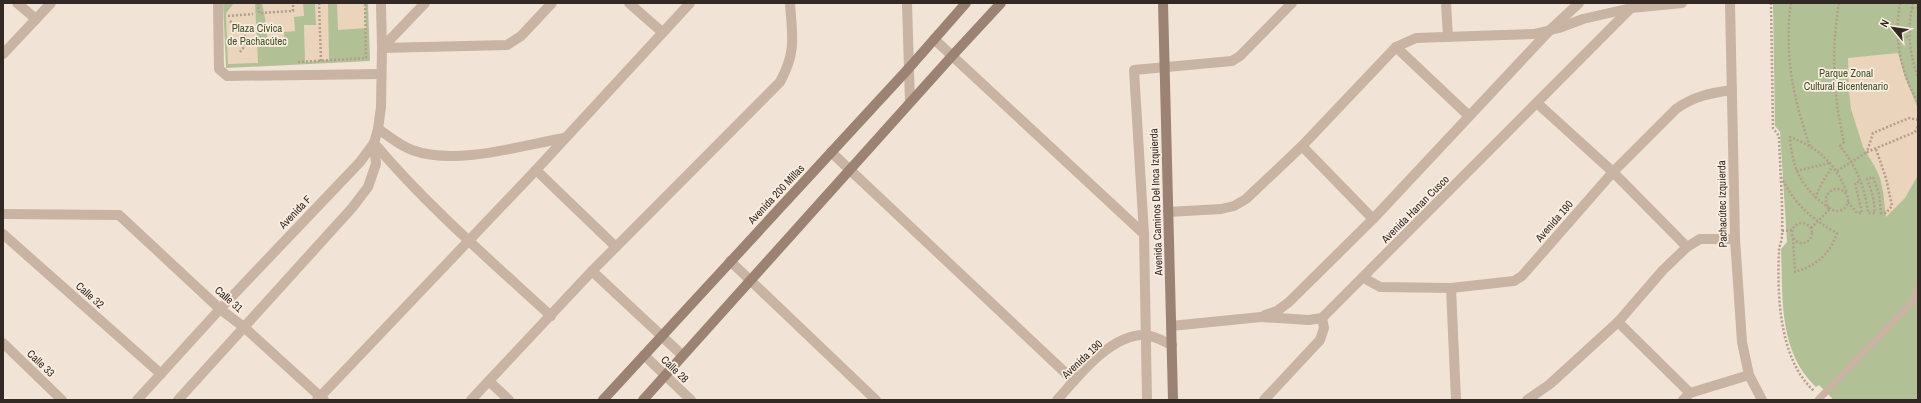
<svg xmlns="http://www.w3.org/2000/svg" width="1921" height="403" viewBox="0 0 1921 403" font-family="'Archivo Narrow',sans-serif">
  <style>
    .green { fill: #b2c096 }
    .plaza { fill: #ead5bc }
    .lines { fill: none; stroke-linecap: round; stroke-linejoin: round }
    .path { stroke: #b49d8c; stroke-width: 2.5; stroke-dasharray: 2 2; stroke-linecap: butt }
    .service { stroke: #c9b3a2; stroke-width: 7 }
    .minor { stroke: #c9b3a2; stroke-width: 10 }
    .tertiary { stroke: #c9b3a2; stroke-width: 10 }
    .secondary { stroke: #9c8273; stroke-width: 10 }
    .labels { text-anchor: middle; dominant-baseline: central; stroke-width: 3.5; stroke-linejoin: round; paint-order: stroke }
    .park-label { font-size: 11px; fill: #425228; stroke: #f9eee1 }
    .street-label { font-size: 11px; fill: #332924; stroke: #f9eee1 }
  </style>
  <rect width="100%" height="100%" fill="#f1e4d6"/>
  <g class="green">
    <polygon points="223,3 368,3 370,61 226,68"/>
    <path d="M1773,3h145v397h-87l1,-2 -13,-13 -3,2c-38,-36 -33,-89 -35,-138l6,-7 -7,-110 -5,-6z"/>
  </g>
  <g class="plaza">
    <polygon points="234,3 255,3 258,63 228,64 226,13"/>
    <polygon points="262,3 303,3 304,16 294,17 295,31 284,32 284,47 268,47 266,23"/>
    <polygon points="315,3 328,3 329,60 305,62 304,25 316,25"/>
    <polygon points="337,3 365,3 366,28 338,30"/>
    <polygon points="1898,53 1905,77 1918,109 1918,175 1905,198 1886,217 1883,191 1880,178 1875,167 1863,147 1851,109 1849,92 1848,58"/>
  </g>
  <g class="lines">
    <g class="path">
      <polyline points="258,3 259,13 293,11 293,3"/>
      <polyline points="319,3 321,61"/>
      <path d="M1771,3l2,125 6,8c1,33 4,67 3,100 0,5 -3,10 -3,15 -2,44 0,108 35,140"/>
      <path d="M1791,3c-7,50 2,96 19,143"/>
      <path d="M1839,3c-8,48 -6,92 5,139l-4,4c16,20 25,41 28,67h7l-2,-17 -6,-17 6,-2 6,17 2,19h5l6,-7 -6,-28 -10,-29"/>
      <path d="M1900,3c-6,35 0,69 18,99"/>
      <path d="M1913,3c-6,24 -4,51 5,74"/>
      <polyline points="1912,8 1918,8"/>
      <polyline points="228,16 253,14"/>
      <polyline points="1918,16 1918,42"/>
      <polyline points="230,21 249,40 240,52"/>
      <polyline points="1898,37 1910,37"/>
      <polyline points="298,62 366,58 365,3"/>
      <polyline points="1918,120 1909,118 1873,133 1867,152 1915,132 1918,126"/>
      <polyline points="1796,171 1830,163"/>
      <polyline points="1837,171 1867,152"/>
      <path d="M1781,177c12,25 31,43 56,56 -7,21 -21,33 -42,39l-2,-33"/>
      <circle cx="1837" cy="200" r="11"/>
      <polyline points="1815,198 1823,181 1833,166"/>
      <polyline points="1848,202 1857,213 1862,213 1855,183 1861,181"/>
      <circle cx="1802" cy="233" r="10"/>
      <path d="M1811,228l19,-19c-27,-20 -38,-38 -40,-72 29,11 46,27 57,56"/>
      <polyline points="1782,231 1792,230"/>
    </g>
    <polyline class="service" points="1818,400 1913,301 1918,285"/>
    <g class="minor">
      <polyline points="17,3 36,19"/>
      <polyline points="218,3 219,69 227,76 381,74"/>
      <polyline points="629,3 662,32"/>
      <polyline points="1446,3 1448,37"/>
      <polyline points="934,39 1144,234"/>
      <polyline points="1396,47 1469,116"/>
      <polyline points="382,48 507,45 521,36 552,3"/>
      <polyline points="382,48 425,3"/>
      <polyline points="3,54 51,3"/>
      <polyline points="1537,103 1613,172 1687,247"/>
      <path d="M378,129c11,7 21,16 34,21 44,16 107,-4 152,-12"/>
      <path d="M374,143c53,63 116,117 177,173"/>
      <polyline points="1302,146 1373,219"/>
      <polyline points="831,152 1074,381"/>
      <polyline points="536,170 616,247"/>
      <polyline points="1168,212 1221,209 1234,206 1246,199 1302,146 1396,47 1416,38 1534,34 1559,28 1583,19 1631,8 1682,3"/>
      <polyline points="3,214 119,215 220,309 245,328 324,400"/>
      <polyline points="3,234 161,374"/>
      <polyline points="730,261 876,400"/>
      <polyline points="592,271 682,355"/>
      <path d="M1364,278l16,9 71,1 63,-7 8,-5 91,-104 63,-63c18,-13 35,-16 56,-19"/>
      <polyline points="1451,288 1456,400"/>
      <polyline points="1265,315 1277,311 1289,302 1373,219 1550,30 1579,3"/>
      <polyline points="1618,322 1690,393"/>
      <polyline points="1171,326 1261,317 1309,320 1322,318 1631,8"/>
      <polyline points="3,343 62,400"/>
      <polyline points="644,355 691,400"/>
      <polyline points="489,381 509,400"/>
      <polyline points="178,400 352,208 368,187 376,164 374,143"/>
      <polyline points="317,400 536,170 690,3"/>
      <path d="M471,400l121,-129 188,-189c17,-31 12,-46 10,-79"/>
      <polyline points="1147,400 1144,234 1134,70 1232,61 1240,56 1292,3"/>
      <polyline points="1264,400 1320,340 1324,328 1322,318"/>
      <polyline points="1527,400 1550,384 1618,322 1663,270 1687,247 1700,239 1735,239"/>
      <polyline points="1683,400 1690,393 1749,375"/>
    </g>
    <g class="tertiary">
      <polyline points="907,3 910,102"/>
      <polyline points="1730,3 1735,239 1742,342 1749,375 1762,400"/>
      <polyline points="137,400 220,309 360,162 374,143 378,129 381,107 382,48 381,3"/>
      <path d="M1057,400c21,-23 53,-66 88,-65 10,1 18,6 27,10"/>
    </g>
    <g class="secondary">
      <polyline points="1163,3 1173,400"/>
      <polyline points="603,400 909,68 966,3"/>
      <polyline points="643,400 952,56 1001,3"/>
    </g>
  </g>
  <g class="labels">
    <g class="park-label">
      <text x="257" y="28">Plaza Cívica<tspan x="257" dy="13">de Pachacútec</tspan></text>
      <text x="1846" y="73">Parque Zonal<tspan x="1846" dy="13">Cultural Bicentenario</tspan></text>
    </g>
    <g class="street-label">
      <text transform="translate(776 194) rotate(-47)">Avenida 200 Millas</text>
      <text transform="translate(1156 202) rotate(-92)">Avenida Caminos Del Inca Izquierda</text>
      <text transform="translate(1722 204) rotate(-91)">Pachacútec Izquierda</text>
      <text transform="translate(1415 209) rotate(-45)">Avenida Hanan Cusco</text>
      <text transform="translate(295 212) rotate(-46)">Avenida F</text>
      <text transform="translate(1554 221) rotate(-49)">Avenida 190</text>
      <text transform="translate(90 295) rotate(42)">Calle 32</text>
      <text transform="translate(229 299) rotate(41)">Calle 31</text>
      <text transform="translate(1082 359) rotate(-43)">Avenida 190</text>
      <text transform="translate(41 363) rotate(44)">Calle 33</text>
      <text transform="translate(675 369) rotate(44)">Calle 28</text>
    </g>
  </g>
  <rect width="1921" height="403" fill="none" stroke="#332924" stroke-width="8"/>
  <g transform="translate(1893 28) rotate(299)" stroke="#f9eee1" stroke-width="3" paint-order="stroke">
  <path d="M0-3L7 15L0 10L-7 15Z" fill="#332924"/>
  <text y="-6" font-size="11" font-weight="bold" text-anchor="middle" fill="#332924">N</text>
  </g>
</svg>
